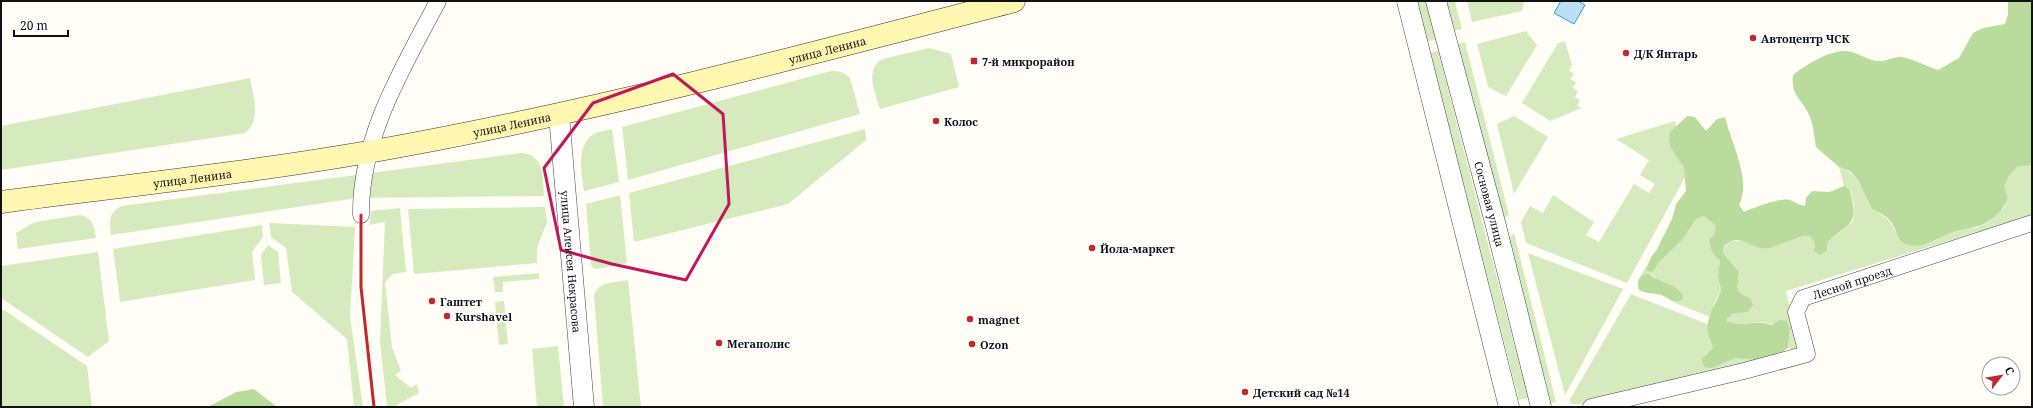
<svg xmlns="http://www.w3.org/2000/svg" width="2033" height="408" viewBox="0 0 2033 408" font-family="'Noto Serif',serif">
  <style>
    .green { fill: #d5ebbd }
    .forest { fill: #b9dc9c }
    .water { fill: #b9e0f7; stroke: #3f96cf }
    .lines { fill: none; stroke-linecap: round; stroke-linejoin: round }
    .minor-casing { stroke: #444; stroke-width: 17 }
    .tertiary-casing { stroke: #444; stroke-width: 21 }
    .secondary-casing { stroke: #333; stroke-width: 23 }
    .minor { stroke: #fff; stroke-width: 16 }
    .tertiary { stroke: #fff; stroke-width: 20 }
    .secondary { stroke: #fff6b0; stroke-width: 22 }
    .rail { stroke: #c4262e; stroke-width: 3 }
    .marked { fill: none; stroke: #c2185b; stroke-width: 3; stroke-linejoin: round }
    .poi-dot { fill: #c4262e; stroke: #fff; stroke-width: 1.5 }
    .labels { text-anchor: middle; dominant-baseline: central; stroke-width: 4; stroke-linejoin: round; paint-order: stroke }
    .poi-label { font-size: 11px; font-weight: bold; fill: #111; stroke: #fff; text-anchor: start }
    .street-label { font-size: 11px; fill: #111; stroke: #fff }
  </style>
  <rect width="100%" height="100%" fill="#fffdf5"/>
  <g class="green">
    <polygon points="1426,1 1436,39 1427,42 1417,2"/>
    <polygon points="1446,1 1455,1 1462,29 1454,31"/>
    <polygon points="1467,1 1524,1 1522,11 1472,22"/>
    <polygon points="1526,31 1537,45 1506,96 1488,87 1477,44"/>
    <polygon points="1565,41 1572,65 1569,70 1574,74 1570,79 1576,82 1573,88 1578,91 1575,97 1580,100 1577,106 1582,108 1550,121 1522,103 1558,43"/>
    <polygon points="1465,42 1509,215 1504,217 1457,44"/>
    <path d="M929,48l22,6 8,33 -79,22c-5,-17 -16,-40 3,-50z"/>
    <polygon points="1438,51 1528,398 1519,400 1430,53"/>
    <path d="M831,71c9,0 13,1 19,7l10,36 -232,66 -6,-53z"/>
    <path d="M250,78c3,18 12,42 -5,55l-244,37v-44z"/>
    <polygon points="1514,116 1548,137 1514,194 1497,124"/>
    <polygon points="1675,121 1689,170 1627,283 1526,243 1521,222 1530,206 1543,213 1553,195 1594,222 1586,235 1599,242 1634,184 1649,193 1655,184 1640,175 1649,160 1616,139"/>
    <path d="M612,129l7,53 -35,9c-2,-16 -8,-43 7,-55 6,-5 14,-5 21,-7z"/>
    <polygon points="865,129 866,140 788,204 634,242 629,193"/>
    <path d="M522,153c23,2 21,25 22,43l-187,2 -246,37c-2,-13 -3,-21 10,-29z"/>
    <path d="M2032,165v50l-246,76 14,60 -12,-3 2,-19 -25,-7 -32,2 -7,-3 6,-7 16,-2 2,-14 -7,-3 -6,-6 2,-17 -16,-19 1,-8c16,-11 27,2 44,2 12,0 27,-12 42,-11l5,7c16,-1 26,-11 38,-22l1,-16 -3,-15 -7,-4 -5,-19c22,8 23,23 33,42 12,6 19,11 24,24l38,8 20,-10 11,-3h11l11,-5 17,-15 4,-11 -4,-10 5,-11 8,-9z"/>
    <polygon points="620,195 627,263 596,269 592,267 591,263 586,204"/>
    <polygon points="545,207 547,222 537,248 537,263 414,274 408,209"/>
    <polygon points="400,208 406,272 393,274 385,282 392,347 401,371 395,375 411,388 417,384 419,393 393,407 387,407 380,341 385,222 369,225 371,211"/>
    <path d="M80,215c13,3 14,11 16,23l-78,11 -2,-16 19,-11z"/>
    <path d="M1704,216l12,10 -2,8 -5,6 1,8 10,12 -2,16 3,15 -7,12 -1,8 -3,6 -40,-16 6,1c-7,-11 -23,-37 -37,-23l8,-15 -1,5 8,1 4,-7 24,-23 14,-21z"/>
    <polygon points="269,223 355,227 350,317 363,407 354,407 347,339 292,292 286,248 271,237"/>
    <polygon points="262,225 263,237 252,252 255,280 120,302 113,249"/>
    <polygon points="1514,233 1556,402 1548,404 1508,239"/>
    <polygon points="268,245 278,252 281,283 264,285 261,255"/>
    <polygon points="98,252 109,341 88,357 1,298 1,266"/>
    <polygon points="1528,253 1623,289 1565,395"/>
    <polygon points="539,273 539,279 503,282 503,292 495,292 493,277"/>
    <path d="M628,280l13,127h-38l-9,-111c3,-15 21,-13 34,-16z"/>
    <polygon points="1631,294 1788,356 1581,404 1572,404 1569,401"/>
    <polygon points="504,301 508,344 499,345 495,302"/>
    <polygon points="1,308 87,366 92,407 1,407"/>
    <polygon points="558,346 564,407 537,407 532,349"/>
  </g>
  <g class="forest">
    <path d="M2008,1h24v164l-15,2 -8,9 -5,11 4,10c-4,12 -10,18 -21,25 -10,7 -20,5 -31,9 -17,5 -34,21 -52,12 -7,-4 -8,-14 -12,-20 -5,-7 -13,-11 -20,-14l-14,-29 -8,-9 -11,-4 -23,-20c-2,-10 -2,-20 -6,-30 -7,-18 -19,-19 -17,-42 12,-10 37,-25 52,-24 12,0 21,9 32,10 9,1 17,-5 24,-4 13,2 25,9 37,13l21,-12 14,-25 10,-5 22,-4 3,-10z"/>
    <path d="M1687,116l8,1 11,14 11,-12 8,-2c6,26 27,63 14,88l5,7c9,-4 37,-15 46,-12 5,2 9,5 15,6l1,-8 6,-7 17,1 15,-6 6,4c9,36 0,32 -23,52v8l-7,5 -6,-4 1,-8 -5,-7c-16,-1 -34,14 -48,12 -17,-2 -20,-15 -38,-3l-1,8 16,19 -2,17 6,6 7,3 3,7 -5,7 -16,2 -6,7c15,7 31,-2 46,4l7,-5 8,1 3,8 -2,19 -12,8 -16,4 -25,-2 -23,10 -8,-1 -2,-8 11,-11c-1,-6 -4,-10 -5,-15 -3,-13 8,-31 13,-42l-3,-15 2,-16c-8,-6 -10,-11 -11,-20l5,-6 2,-8 -12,-10 -8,3 -14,21 -24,23 -4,8 -4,1 -4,-3 5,-12 5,-6 16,-32 4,-15 10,-13 -2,-23 -13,-20 -2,-8 1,-8z"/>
    <path d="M1648,274c10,7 29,11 35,21l-1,5c-11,4 -12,-2 -21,-5 -8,-3 -12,0 -22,-5 -3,-9 0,-15 9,-16z"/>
    <polygon points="254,389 277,407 208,407 236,392"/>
  </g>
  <polygon class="water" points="1561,1 1578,1 1585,5 1574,24 1554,13"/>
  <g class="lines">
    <g class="minor-casing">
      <g id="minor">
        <path d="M361,215c-1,-78 42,-147 77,-214"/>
        <path id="s1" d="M1591,407l153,-36 63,-17 -11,-42 7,-14 229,-75"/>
      </g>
    </g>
    <g class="tertiary-casing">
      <g id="tertiary">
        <polyline points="1407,1 1509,407"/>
        <path id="s2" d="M1436,1l60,225 45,181"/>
        <path id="s3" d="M559,115l25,292"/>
      </g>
    </g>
    <g class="secondary-casing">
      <g id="secondary">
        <path id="s4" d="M1,202c137,-18 275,-32 411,-58 203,-38 402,-91 602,-143"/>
      </g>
    </g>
    <use href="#minor" class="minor"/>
    <use href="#tertiary" class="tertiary"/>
    <use href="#secondary" class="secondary"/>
    <polyline class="rail" points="361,215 361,287 374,407"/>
  </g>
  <path class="marked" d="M673,74l50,40 6,90 -43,76 -74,-16 -51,-14 -17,-82 49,-65z"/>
  <g class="poi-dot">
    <circle cx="1753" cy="38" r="4"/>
    <circle cx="1626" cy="53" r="4"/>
    <rect x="970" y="57" width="8" height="8" rx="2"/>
    <circle cx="936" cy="121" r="4"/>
    <circle cx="1092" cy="248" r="4"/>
    <circle cx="432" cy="301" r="4"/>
    <circle cx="447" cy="316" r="4"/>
    <circle cx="970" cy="319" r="4"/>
    <circle cx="719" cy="343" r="4"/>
    <circle cx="972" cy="344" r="4"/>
    <circle cx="1245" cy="392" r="4"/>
  </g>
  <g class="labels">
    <g class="poi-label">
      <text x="1761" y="38">Автоцентр ЧСК</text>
      <text x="1634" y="53">Д/К Янтарь</text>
      <text x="982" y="61">7-й микрорайон</text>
      <text x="944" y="121">Колос</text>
      <text x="1100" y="248">Йола-маркет</text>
      <text x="440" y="301">Гаштет</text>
      <text x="455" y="316">Kurshavel</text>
      <text x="978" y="319">magnet</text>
      <text x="727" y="343">Мегаполис</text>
      <text x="980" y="344">Ozon</text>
      <text x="1253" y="392">Детский сад №14</text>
    </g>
    <g class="street-label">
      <text stroke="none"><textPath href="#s4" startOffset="841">улица Ленина</textPath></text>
      <text stroke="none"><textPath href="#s4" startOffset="517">улица Ленина</textPath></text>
      <text stroke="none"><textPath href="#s4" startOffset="193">улица Ленина</textPath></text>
      <text stroke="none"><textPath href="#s2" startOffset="210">Сосновая улица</textPath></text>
      <text stroke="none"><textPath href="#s3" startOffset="147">улица Алексея Некрасова</textPath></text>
      <text stroke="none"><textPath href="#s1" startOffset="333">Лесной проезд</textPath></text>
    </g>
  </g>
  <rect width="2033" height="408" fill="none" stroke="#111111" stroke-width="4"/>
  <g transform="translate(2001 376) rotate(59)"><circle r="19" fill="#ffffff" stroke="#a0a0a0"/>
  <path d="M0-3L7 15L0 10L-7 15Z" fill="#c4262e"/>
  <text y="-6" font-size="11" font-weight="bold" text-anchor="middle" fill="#111111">С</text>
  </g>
  <path d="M14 30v6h54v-6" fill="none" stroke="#111111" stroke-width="2"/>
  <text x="20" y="30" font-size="12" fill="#111111" stroke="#ffffff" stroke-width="3" paint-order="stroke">20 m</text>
</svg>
